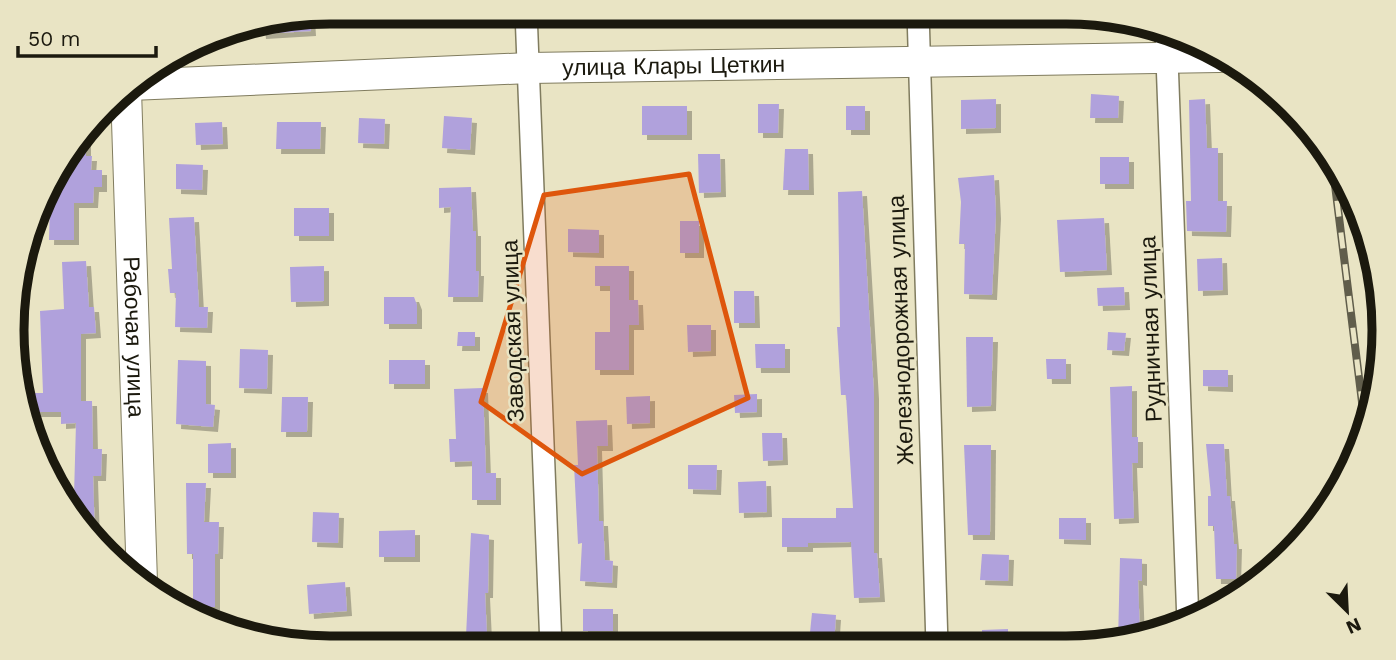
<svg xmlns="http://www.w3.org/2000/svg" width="1396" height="660" viewBox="0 0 1396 660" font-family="'Work Sans',sans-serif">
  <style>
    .building { fill: #b0a1dc; filter: url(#shadow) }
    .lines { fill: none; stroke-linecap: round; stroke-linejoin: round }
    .street-casing { stroke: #807c5f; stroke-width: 24 }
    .secondary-casing { stroke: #807c5f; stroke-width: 32 }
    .street { stroke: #fff; stroke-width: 21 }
    .secondary { stroke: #fff; stroke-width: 30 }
    .rail-casing { stroke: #605d4b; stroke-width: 8 }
    .rail { stroke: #e9e4c4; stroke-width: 5; stroke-dasharray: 16; stroke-linecap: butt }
    .marked { fill: #de560c; fill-opacity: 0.2; stroke: #de560c; stroke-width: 5; stroke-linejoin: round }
    .labels { text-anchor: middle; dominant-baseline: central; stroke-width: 5; stroke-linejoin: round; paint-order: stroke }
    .street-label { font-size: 23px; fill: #1b190e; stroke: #e9e4c4 }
    .rim { fill: none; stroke: #1b190e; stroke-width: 9 }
  </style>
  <defs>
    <filter id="shadow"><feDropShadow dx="5" dy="5" stdDeviation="0" flood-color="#0004"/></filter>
  </defs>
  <rect width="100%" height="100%" fill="#e9e4c4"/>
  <g class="building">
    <polygon points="310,16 311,31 261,34 260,24"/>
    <polygon points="1091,94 1119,96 1118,118 1090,118"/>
    <polygon points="996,99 996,128 961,129 961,100"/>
    <polygon points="1205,99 1207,148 1218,148 1218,201 1227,201 1226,232 1187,231 1186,201 1191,201 1189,100"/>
    <polygon points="758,104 779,104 778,133 758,133"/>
    <rect x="642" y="106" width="45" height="29"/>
    <rect x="846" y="106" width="19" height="24"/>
    <polygon points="444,116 472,118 470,150 442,148"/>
    <polygon points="359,118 385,119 384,144 358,143"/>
    <polygon points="222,122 223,144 196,145 195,123"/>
    <polygon points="277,122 321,122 320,149 276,149"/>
    <polygon points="86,132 86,156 92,156 91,170 102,170 102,187 94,187 93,203 74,203 74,240 49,240 50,203 45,203 66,154"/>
    <polygon points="785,149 808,149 809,190 783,190"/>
    <polygon points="698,154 720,154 721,192 699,193"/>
    <rect x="1100" y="157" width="29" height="27"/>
    <polygon points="176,164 203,165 202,190 176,189"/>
    <polygon points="994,175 996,214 992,295 964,294 965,244 959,244 961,202 958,178"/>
    <polygon points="471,187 473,231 476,231 476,271 479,271 478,297 448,297 451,207 439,208 439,188"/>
    <polygon points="862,191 874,394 874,553 877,553 880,597 854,598 851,542 808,543 808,547 782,547 782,518 836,518 836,508 853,508 846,395 841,395 837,327 840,327 838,192"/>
    <rect x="294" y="208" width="35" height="28"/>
    <polygon points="194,217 199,307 208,307 207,328 175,327 176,293 170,293 168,269 172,269 169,218"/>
    <polygon points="1104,218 1107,270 1060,272 1057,220"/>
    <rect x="680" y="221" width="19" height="32"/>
    <polygon points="568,229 599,230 599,253 568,252"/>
    <polygon points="1222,258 1223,290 1198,291 1197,259"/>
    <polygon points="86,261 89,307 94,307 96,333 81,334 81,401 92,401 93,449 102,449 101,476 93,476 95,536 64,495 74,495 76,423 61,424 61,412 27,412 22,393 43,393 40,311 64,309 62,262"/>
    <polygon points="324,266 324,301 291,302 290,267"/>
    <polygon points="595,266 629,266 629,300 638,300 639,325 629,325 629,370 595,370 595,332 610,332 610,286 595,286"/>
    <polygon points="1124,287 1125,305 1098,306 1097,288"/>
    <polygon points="734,291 754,291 755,323 734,323"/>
    <polygon points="384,297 414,297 417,305 417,324 384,324"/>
    <polygon points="687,325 711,325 711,351 688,352"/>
    <polygon points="458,332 475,332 475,346 457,346"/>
    <polygon points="1108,332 1126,333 1124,351 1107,350"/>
    <polygon points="966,337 993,337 991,406 967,407"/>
    <polygon points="755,344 785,344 785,368 756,368"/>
    <polygon points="240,349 268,350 267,389 239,388"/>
    <polygon points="1046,359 1066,359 1066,379 1047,379"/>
    <polygon points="178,360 206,361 206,404 215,405 213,427 176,424"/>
    <rect x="389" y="360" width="36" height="24"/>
    <polygon points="1203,370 1228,370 1228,387 1203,386"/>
    <polygon points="1132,386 1132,437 1138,437 1138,463 1132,463 1134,518 1114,519 1110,387"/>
    <polygon points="483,388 486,473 496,473 496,500 472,500 472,461 450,462 449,439 456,439 454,389"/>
    <polygon points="757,394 757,412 735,413 734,395"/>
    <polygon points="650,396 650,423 627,424 626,397"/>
    <polygon points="282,397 308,397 307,432 281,432"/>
    <polygon points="607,420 608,446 597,446 599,521 603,521 605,560 613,561 612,583 580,581 582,543 578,544 574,465 578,465 576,421"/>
    <polygon points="762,433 782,433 783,460 763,461"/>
    <polygon points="231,443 231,473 208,473 208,444"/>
    <polygon points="1206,444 1224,444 1227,496 1230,496 1234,544 1237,544 1236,579 1216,579 1214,526 1208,526 1208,496 1211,496"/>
    <polygon points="964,445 991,445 990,535 968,535"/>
    <polygon points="688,465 717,465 716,490 688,489"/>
    <polygon points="766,481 767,512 739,513 738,482"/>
    <polygon points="186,483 206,483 204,522 219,522 218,554 215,554 215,607 193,607 193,554 187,554"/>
    <polygon points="313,512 339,513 338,543 312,542"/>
    <polygon points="1059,518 1086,518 1086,540 1059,539"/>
    <polygon points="415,530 415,557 379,557 379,531"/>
    <polygon points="471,533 489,535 488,593 485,593 487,635 466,636"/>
    <polygon points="982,554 1009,555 1008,581 980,580"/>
    <polygon points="1120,558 1142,559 1142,581 1138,580 1140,636 1118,642"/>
    <polygon points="345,582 347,611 309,614 307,585"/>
    <rect x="583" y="609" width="30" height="22"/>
    <polygon points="812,613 836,615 834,644 809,642"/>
    <polygon points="1008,629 1008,645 982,645 982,630"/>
  </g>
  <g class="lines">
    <g class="street-casing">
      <g id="street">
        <polyline points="526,12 551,647"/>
        <polyline points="918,12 937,646"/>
        <polyline points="1166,32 1188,623"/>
      </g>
    </g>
    <g class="secondary-casing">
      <g id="secondary">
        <path id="s1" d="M130,85l399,-17 690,-11"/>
        <path id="s2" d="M126,90l16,492"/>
      </g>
    </g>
    <use href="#street" class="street"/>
    <use href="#secondary" class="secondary"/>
    <g class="rail-casing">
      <polyline id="rail" points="1333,169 1365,426"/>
    </g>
    <use href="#rail" class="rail"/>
  </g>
  <path class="marked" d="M689,174l59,224 -166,76 -101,-72 63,-207z"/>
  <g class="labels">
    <g class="street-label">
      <text stroke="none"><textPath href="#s1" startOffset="544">улица Клары Цеткин</textPath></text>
      <text transform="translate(1151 329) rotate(-92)">Рудничная улица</text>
      <text transform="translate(901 330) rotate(-92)">Железнодорожная улица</text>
      <text transform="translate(513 331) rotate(-92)">Заводская улица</text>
      <text stroke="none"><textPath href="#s2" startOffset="247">Рабочая улица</textPath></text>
    </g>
  </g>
  <path d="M0 0H1396V660H0ZM330 24H1066A306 306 0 0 1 1372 330V330A306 306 0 0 1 1066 636H330A306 306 0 0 1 24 330V330A306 306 0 0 1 330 24Z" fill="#e9e4c4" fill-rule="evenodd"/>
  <path class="rim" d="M330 24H1066A306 306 0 0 1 1372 330V330A306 306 0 0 1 1066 636H330A306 306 0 0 1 24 330V330A306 306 0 0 1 330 24Z"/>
  <g transform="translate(1347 611) rotate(156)" stroke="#e9e4c4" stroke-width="5" paint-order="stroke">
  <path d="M0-5L12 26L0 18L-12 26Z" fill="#1b190e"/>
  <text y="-10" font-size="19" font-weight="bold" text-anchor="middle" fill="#1b190e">N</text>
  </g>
  <path d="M18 46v10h138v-10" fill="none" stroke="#1b190e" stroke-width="3.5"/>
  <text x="28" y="46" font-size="21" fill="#1b190e" stroke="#e9e4c4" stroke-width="5" paint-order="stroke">50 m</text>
</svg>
